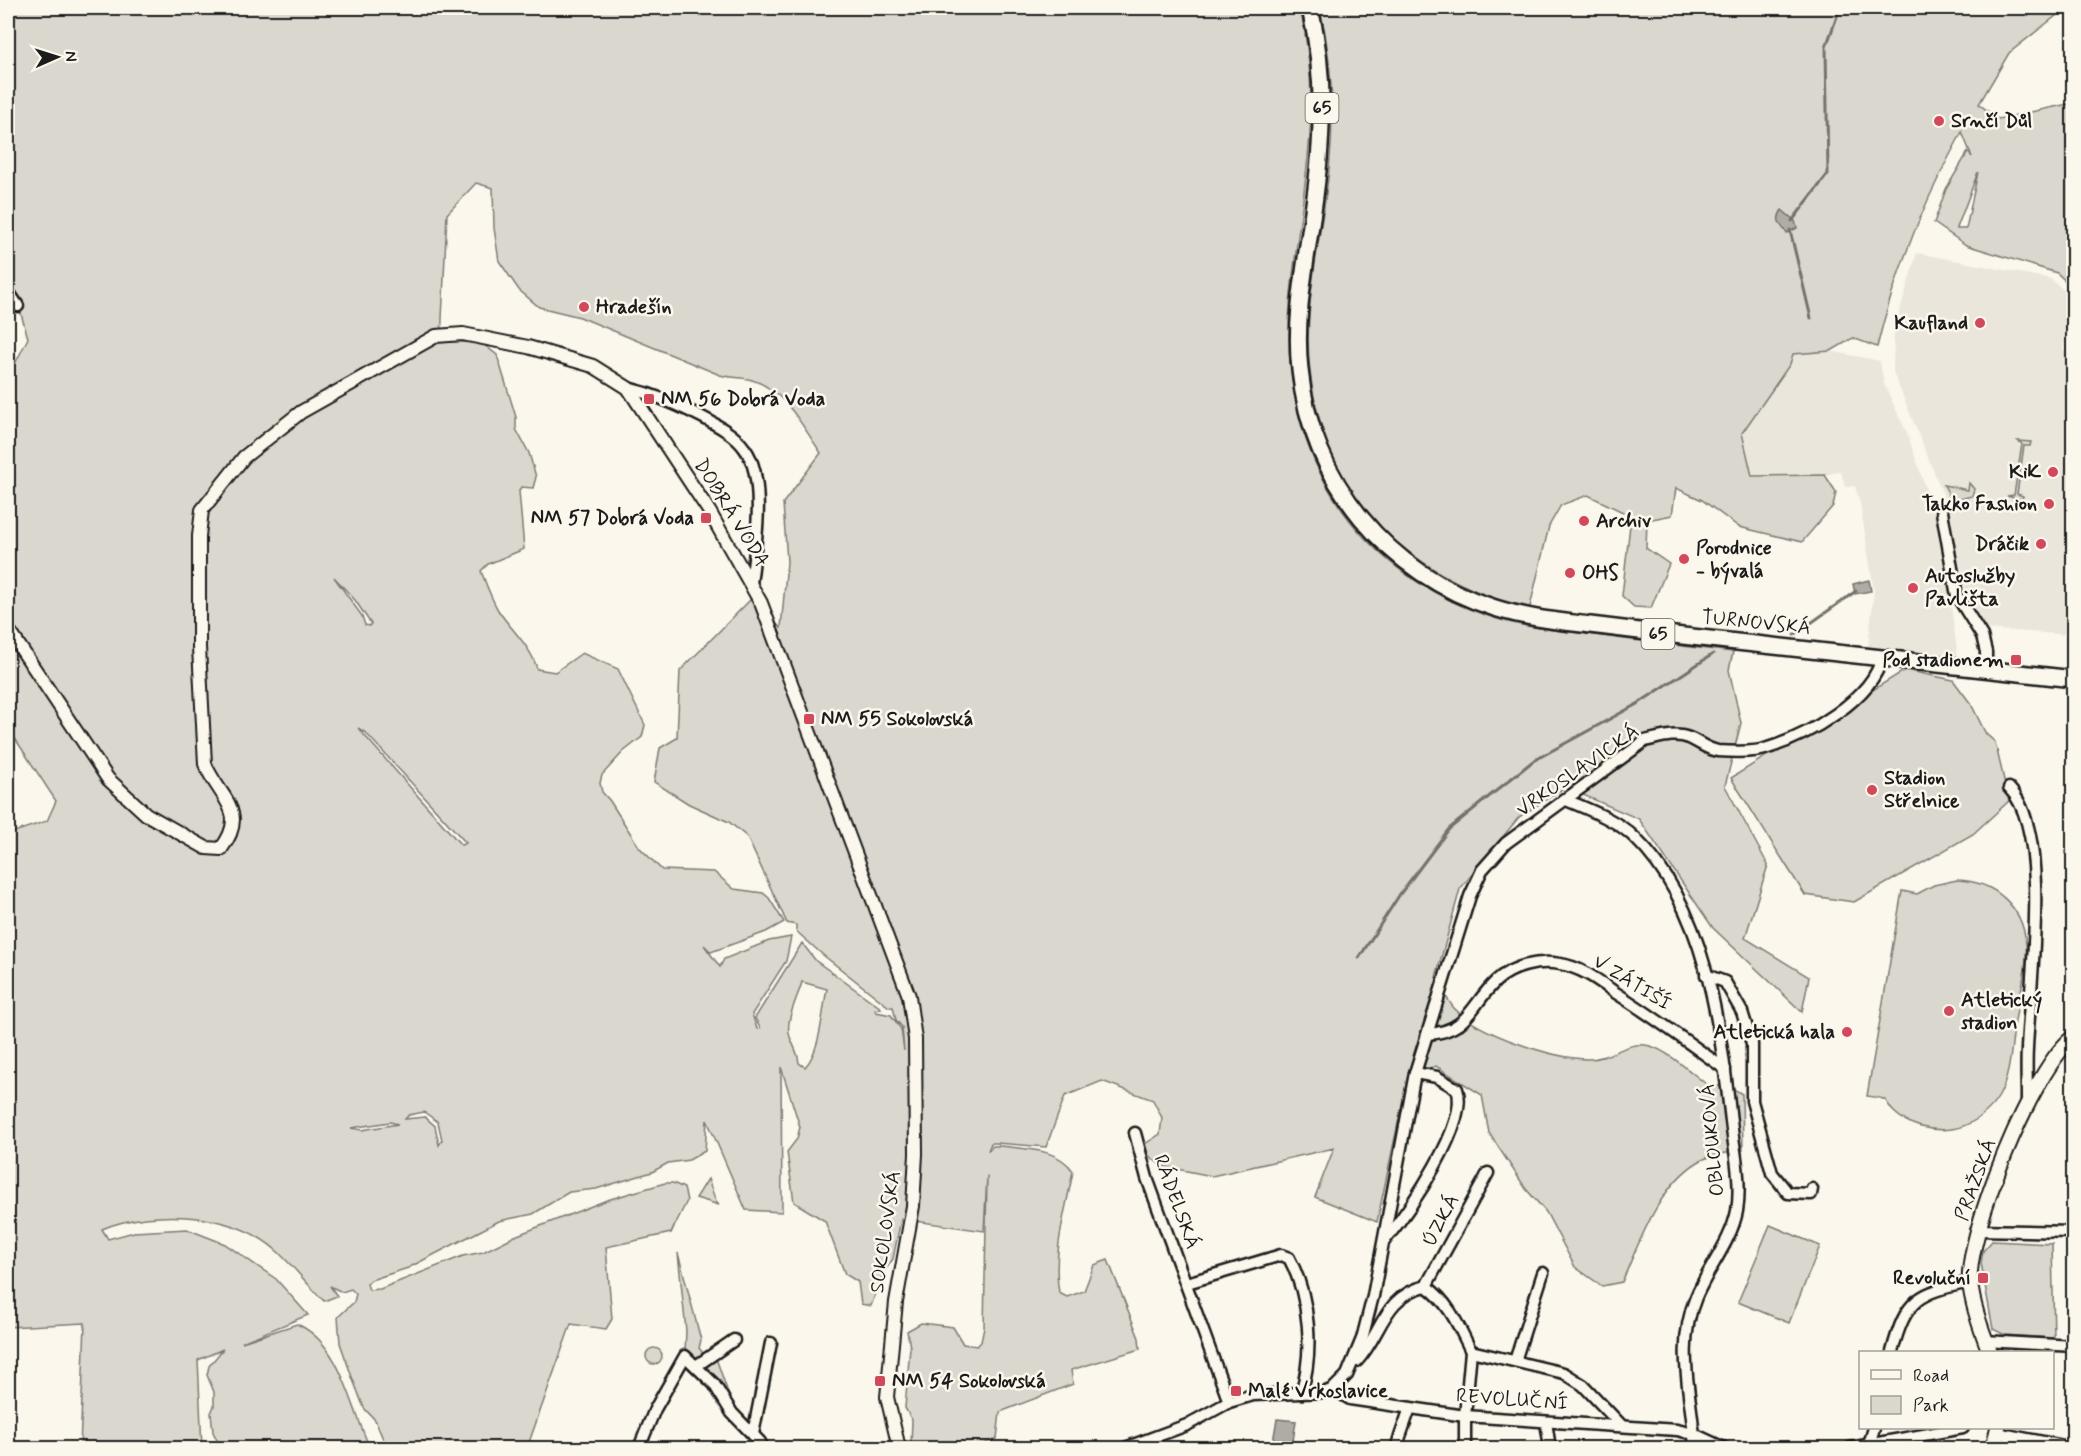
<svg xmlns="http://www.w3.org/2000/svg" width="2081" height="1456" viewBox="0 0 2081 1456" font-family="Mynerve,sans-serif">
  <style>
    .built { fill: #eae6dc }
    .green { fill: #dad7ce; stroke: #7b7a75; stroke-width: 1.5; fill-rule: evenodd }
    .water { fill: #afaca5; stroke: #74726e; stroke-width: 1.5 }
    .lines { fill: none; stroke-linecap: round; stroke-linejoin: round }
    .stream { stroke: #74726e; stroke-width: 3 }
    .minor-casing { stroke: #1c1c1c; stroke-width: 15 }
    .tertiary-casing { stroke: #1c1c1c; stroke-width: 16 }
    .secondary-casing { stroke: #1c1c1c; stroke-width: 18 }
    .primary-casing { stroke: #1c1c1c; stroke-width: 20 }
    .minor { stroke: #fbf7ec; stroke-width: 10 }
    .tertiary { stroke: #fbf7ec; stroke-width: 12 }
    .secondary { stroke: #fbf7ec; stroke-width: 14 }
    .primary { stroke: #fbf7ec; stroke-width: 15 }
    .poi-dot { fill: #d1495b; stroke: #fbf7ec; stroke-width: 2 }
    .labels { text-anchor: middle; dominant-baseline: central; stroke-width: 5; stroke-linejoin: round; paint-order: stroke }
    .shield { fill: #fbf7ec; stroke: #5f5e5a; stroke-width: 1.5 }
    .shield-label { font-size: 18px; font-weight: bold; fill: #1c1c1c }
    .poi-label { font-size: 20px; font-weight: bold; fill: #1c1c1c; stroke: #fbf7ec; text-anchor: start }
    .street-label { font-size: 20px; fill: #1c1c1c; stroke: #fbf7ec }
  </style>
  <rect width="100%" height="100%" fill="#fbf7ec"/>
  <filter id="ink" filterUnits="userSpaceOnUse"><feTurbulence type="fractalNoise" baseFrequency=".0167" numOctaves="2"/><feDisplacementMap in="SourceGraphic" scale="12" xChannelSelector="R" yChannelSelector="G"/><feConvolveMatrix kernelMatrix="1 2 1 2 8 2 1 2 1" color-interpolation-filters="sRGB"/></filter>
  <g filter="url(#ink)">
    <g class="built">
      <polygon points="1917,253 2051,279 2070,296 2063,350 2074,352 2073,635 1983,629 1963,596 1945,499 1893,372 1894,330"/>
      <polygon points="1831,351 1880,361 1884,384 1907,433 1942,537 1958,658 1868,647 1874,591 1860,503 1855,486 1845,487 1841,471 1825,475 1751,476 1742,433 1790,364 1793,354"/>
    </g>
    <g class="green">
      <path d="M8,8h1292c26,112 -1,188 -10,297 -11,143 60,264 198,311 32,11 66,14 99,18 49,7 97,12 146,18l-4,18 12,53 -16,63 43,79 -23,73 64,39 -7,35 -89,-84 -74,-109 -74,-32 -46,30 -59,72 -24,88c5,10 11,23 18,31 24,26 100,51 135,51 24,0 36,-19 61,-13 17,4 45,30 60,41l17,-2 15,9 1,56c-14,3 -32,4 -45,12 -40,25 -58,79 -76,120l-20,4 -27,-19 -29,-55 -20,-23 -37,-56 -7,-38 -46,-29 -28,10 -31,146 -62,-25 19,-49 -122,28 -50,-10 -13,-10 -4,-12 15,-10 2,-16 -9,-18 -51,-19 -37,15 -19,51 -50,-4h-5l-3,8 5,-5h7c25,3 58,2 73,25 -7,40 -21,81 -14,122l8,4 17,-6 10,-26 14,-5 31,78 1,11 -69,21 2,14 -73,28 -3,27 -24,9h-58l-4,-2 1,-26 -7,-12 5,-61 -3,-16 14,-8 32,4 10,17 14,2 4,-4 3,-14 3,-152 -3,55 -83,-12 -8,40 -10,14 -12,33 -10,-2 -3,-22 -13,-8 -20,-53 -31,-19 -7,-50 10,-13 3,-12 -19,-60 1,145 -36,-2 -39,-90 -2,31 -16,9 -21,3 -16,9 -56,17 -27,3 -36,22 -34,7 -91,47 -37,12 -4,4 2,6 11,-1 83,-33 20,-4 32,-16 92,-36 58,-17h8l11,5 3,13 -16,32 -65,14 6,72 -6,10 -35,-5 -44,124h-140l-12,-28 -11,-12 -12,-31 -12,-34 -2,-26 16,-15 2,-8 -5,-5 -9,3 -12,-6 7,10 -13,5c-16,-16 -31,-35 -47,-50 -43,-39 -123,-43 -175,-22l6,10 26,-7 53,-3 38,15 51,35 32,36 -66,27 55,-18c45,20 54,84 73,124h-149l-8,-16 -2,-19 3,-7v-14l-7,-17 2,-9 14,-17 -25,11 4,88h-122l5,-125 -77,4v-493l39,-13 9,-20 -42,-64 -6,-17v-355l8,-3 12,-24 -16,-55 -4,-1zM476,183l17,5 1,40 5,33 20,29 20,17 41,10 140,58c11,3 22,2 32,5 33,10 50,46 69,73l-38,50 4,59 -6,66 -31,-28 -70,71 -3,67 -17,10 -6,34 35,22 40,18 18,15 40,86 9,2v6l27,24 66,52h4l3,13 6,7 2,24 -3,-22 -10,-14 -15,-3 -1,-2 6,-2 -65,-47 -14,-18 -47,75 5,10 -3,1 -5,-15 34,-53 5,-24 -22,4 -45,18 -4,8 -16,-22 7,7 55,-20 18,-10 -15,-24 -6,-5 -29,-4 -20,-17 -52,-2 -23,-23 -29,-46 -8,-9 -2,-9 2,-8 21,-23 19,-15 3,-12 -27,-56 -36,-16 -27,19 -18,-3c-6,-23 -26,-39 -39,-59 -7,-12 -12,-26 -17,-39l7,-7 36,-15 -5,-58 2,-4 12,1 3,-11 -7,-24 -13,-24v-12l-19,-62 -14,-11 -42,-4 6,-126zM334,577l21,23 16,24 -2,2 -4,-1 -3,-9zM358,728l8,5 100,110 -5,2zM802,982l25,7c-5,23 -6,61 -22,78l-6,-4c-1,-11 -5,-15 -9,-26 -6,-15 8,-40 12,-55zM424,1112l14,10 4,18 -3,5 -4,-19 -10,-9 -20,2 4,-4zM390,1122l8,2 -36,6 -11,-2z"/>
      <path d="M1320,8h746l-57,45 -30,51 19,15 75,-16v185l-16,-15 -91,-28 -32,-22 12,-34 22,-37 4,5 -10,-25c-37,67 -67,141 -85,215l-24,-9 -22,13 -38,3 -3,10 -48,69 10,43 73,-1 11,17 -3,14 -31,36 -63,-15 -37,-27 -26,-12 -4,27 -25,5 -1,28 23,16 -18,44 -17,-1 -12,-11 9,-80 -43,-21 -27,10 -12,21 -19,81c-51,-9 -99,-35 -137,-68 -66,-59 -92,-149 -83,-235 4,-45 14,-89 19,-134 6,-55 3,-109 -9,-162zM1978,172l-12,57h-9v-1z"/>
      <polygon points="2018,441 2031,442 2030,446 2024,446 2017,494 2023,496 2022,500 2007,496 2014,495 2022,444"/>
      <polygon points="1969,483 1974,489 1972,496 1952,501 1944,485 1968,490"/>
      <polygon points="1905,670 1953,680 1971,704 1986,734 1995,742 2009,801 1973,834 1854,902 1805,895 1731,778"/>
      <path d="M1957,880c37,1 66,26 69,64 2,24 -7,52 -11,77 -4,24 -4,54 -16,75 -10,17 -28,30 -47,33 -21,3 -44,-3 -59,-18 -3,-3 -5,-8 -8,-11 -4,-3 -13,-3 -18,-4l35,-205 15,3 17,-9z"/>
      <polygon points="708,1179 716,1202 719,1205 696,1198"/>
      <polygon points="1770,1225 1820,1246 1789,1323 1738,1302"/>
      <polygon points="1992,1241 2052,1244 2054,1338 2005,1335 1993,1329 1981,1263 1983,1251"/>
      <polygon points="678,1253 701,1340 699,1348 703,1353 717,1361 733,1407 685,1352 686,1331"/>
      <circle cx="654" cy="1356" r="8"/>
    </g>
    <g class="water">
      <path d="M1782,210l13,11 2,7 -10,5c-7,-8 -12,-13 -5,-23z"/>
      <polygon points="1869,580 1871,591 1855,594 1853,584"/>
      <polygon points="1277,1419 1296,1421 1292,1448 1272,1447"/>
    </g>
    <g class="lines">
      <g class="stream">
        <polyline points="1792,221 1828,174 1826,47 1840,8"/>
        <polyline points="1790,230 1811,318"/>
        <polyline points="1794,635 1856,591"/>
        <polyline points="1359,958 1400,894 1449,829 1533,761 1639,703 1713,654"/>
      </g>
      <g class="minor-casing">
        <g id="minor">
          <polyline points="8,291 18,306"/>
          <path d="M628,388c25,6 45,15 68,26 17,9 38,19 49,35 22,30 10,100 6,135"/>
          <polyline points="1942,512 1957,596 1982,636 1986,652 1986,670"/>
          <path d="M2009,788c44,44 20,200 18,261 -1,17 0,34 0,51"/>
          <path d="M1564,799c25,11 52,20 71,39 72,70 85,189 96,283 3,29 11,60 6,90 -6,31 -29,57 -41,86 -21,50 -4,99 -1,151"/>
          <polyline points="1706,975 1725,982 1742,1012 1752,1044 1752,1101 1772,1173 1788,1193 1811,1194 1812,1189"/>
          <path d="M1428,1034c41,-3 42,-28 68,-53 16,-15 43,-21 64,-17 21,3 39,17 56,29 38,24 73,50 109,76"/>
          <polyline points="1135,1133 1147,1178 1229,1402"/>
          <polyline points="1977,1230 2074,1232"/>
          <path d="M1385,1240c23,-28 85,-117 72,-151l-20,-12 -22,-4"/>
          <path d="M1187,1283l94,-28 8,3c21,39 25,94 12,135"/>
          <polyline points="1426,1286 1488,1173"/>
          <polyline points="1985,1341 2074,1346"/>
          <polyline points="1471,1351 1564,1373 1583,1385 1621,1425"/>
          <path d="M1892,1352c14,-54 26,-59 78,-70"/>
          <path d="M1357,1361c25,-27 26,-65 69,-75 23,16 33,41 45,65"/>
          <polyline points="1515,1361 1543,1273"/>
          <polyline points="696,1366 734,1340"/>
          <polyline points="1333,1389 1350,1399 1465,1416 1677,1430 1694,1434 1724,1448"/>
          <polyline points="1546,1422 1550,1448"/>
          <polyline points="1997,1433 2074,1448"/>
          <polyline points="753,1434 771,1343"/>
          <polyline points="639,1448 655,1409 685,1356 714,1384 732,1413 760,1442 763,1448"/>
          <path d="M1125,1448l62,-23 42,-23 24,-7 73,-3 7,-3 14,-14 15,-36 11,-43 42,-223 55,-177 12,-26 24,-27 139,-102c14,-3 30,-9 44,-3 10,4 19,12 29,13 15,1 37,2 50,-3 39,-12 105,-49 114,-91"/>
          <polyline points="1396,1448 1410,1408"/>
          <polyline points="1465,1448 1465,1416 1471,1351"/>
          <polyline points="1850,1448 1963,1428"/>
          <polyline points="1868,1448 1874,1428"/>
        </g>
      </g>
      <g class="tertiary-casing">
        <path id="tertiary" d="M8,629l100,150 38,35 60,34 15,1c29,-38 -2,-51 -16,-85l-6,-117v-111l3,-26 42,-53 57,-45 135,-76 27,-2 65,13 65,19 35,22 81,123 52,92 148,393 6,43 1,115 -3,52 -17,96 -9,95 12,51"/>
      </g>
      <g class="secondary-casing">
        <g id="secondary">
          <path d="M1990,1352c-8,-20 -18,-48 -20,-70 -4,-48 64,-217 104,-245"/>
          <polyline points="1993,1448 1998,1428"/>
        </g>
      </g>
      <g class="primary-casing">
        <path id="primary" d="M1310,8c16,68 13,134 3,203 -7,52 -19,106 -13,159 11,111 88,205 195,238 31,10 63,13 95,17 55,7 110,13 165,19 106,12 212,24 319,35"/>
      </g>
      <use href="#minor" class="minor"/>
      <use href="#tertiary" class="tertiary"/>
      <use href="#secondary" class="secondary"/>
      <use href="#primary" class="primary"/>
    </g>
  </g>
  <g class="poi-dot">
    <circle cx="1939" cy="121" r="6"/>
    <circle cx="584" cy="307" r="6"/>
    <circle cx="1980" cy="323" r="6"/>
    <rect x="643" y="393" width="12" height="12" rx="3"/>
    <circle cx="2053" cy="472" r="6"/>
    <circle cx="2049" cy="504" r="6"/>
    <rect x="700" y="512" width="12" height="12" rx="3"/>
    <circle cx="1584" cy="521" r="6"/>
    <circle cx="2041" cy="544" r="6"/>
    <circle cx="1684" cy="559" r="6"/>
    <circle cx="1570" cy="573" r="6"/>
    <circle cx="1913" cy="588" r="6"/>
    <rect x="2010" y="654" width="12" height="12" rx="3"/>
    <rect x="803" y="713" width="12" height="12" rx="3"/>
    <circle cx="1872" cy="790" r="6"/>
    <circle cx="1949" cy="1011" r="6"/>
    <circle cx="1847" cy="1032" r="6"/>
    <rect x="1977" y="1272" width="12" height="12" rx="3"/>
    <rect x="874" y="1375" width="12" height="12" rx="3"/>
    <rect x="1230" y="1385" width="12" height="12" rx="3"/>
  </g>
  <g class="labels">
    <g class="shield">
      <rect x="1305.5" y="93" width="33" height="30" rx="4.5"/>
      <rect x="1641.5" y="619" width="33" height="30" rx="4.5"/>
    </g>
    <g class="shield-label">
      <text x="1322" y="108">65</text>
      <text x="1658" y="634">65</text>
    </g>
    <g class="poi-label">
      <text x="1951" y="121">Srnčí Důl</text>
      <text x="596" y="307">Hradešín</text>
      <text x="1968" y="323" text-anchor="end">Kaufland</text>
      <text x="661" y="399">NM 56 Dobrá Voda</text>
      <text x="2041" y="472" text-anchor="end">KiK</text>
      <text x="2037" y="504" text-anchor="end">Takko Fashion</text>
      <text x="694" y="518" text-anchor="end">NM 57 Dobrá Voda</text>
      <text x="1596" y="521">Archiv</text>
      <text x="2029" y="544" text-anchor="end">Dráčik</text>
      <text x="1696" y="548">Porodnice<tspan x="1696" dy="23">- bývalá</tspan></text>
      <text x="1582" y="573">OHS</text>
      <text x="1925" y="576">Autoslužby<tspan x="1925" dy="23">Pavlišta</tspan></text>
      <text x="2004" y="660" text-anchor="end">Pod stadionem</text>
      <text x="821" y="719">NM 55 Sokolovská</text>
      <text x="1884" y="778">Stadion<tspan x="1884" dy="23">Střelnice</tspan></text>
      <text x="1961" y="1000">Atletický<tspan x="1961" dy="23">stadion</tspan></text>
      <text x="1835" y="1032" text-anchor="end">Atletická hala</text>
      <text x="1971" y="1278" text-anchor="end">Revoluční</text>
      <text x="892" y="1381">NM 54 Sokolovská</text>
      <text x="1248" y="1391">Malé Vrkoslavice</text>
    </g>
    <g class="street-label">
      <text transform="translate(731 513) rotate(58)">DOBRÁ VODA</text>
      <text transform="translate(1756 623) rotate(6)">TURNOVSKÁ</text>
      <text transform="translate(1578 771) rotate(-35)">VRKOSLAVICKÁ</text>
      <text transform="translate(1632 983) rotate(32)">V ZÁTIŠÍ</text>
      <text transform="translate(1713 1140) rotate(-95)">OBLOUKOVÁ</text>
      <text transform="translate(1976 1180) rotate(-70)">PRAŽSKÁ</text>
      <text transform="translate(1176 1202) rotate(70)">RÁDELSKÁ</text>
      <text transform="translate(1441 1221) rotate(-62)">ÚZKÁ</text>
      <text transform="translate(886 1232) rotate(-82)">SOKOLOVSKÁ</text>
      <text transform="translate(1512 1400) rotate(4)">REVOLUČNÍ</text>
    </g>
  </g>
  <rect width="2081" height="1456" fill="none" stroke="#fbf7ec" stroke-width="30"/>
  <rect x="15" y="15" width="2051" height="1426" fill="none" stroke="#1c1c1c" stroke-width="2" filter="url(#ink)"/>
  <rect x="1859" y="1351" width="195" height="78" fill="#fbf7ec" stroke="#a29f99" stroke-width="1.5"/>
  <rect x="1871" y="1370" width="30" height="9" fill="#fbf7ec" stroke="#a29f99" stroke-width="1.5"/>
  <text x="1913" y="1381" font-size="18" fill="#1c1c1c">Road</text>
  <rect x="1871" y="1396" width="30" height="18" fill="#dad7ce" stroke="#a29f99" stroke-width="1.5"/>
  <text x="1913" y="1411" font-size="18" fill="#1c1c1c">Park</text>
  <g transform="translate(57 57) rotate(87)" stroke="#fbf7ec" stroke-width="4.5" paint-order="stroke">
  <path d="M0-4.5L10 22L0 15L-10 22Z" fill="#1c1c1c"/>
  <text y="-9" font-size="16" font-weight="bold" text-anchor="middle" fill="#1c1c1c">N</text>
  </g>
</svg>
